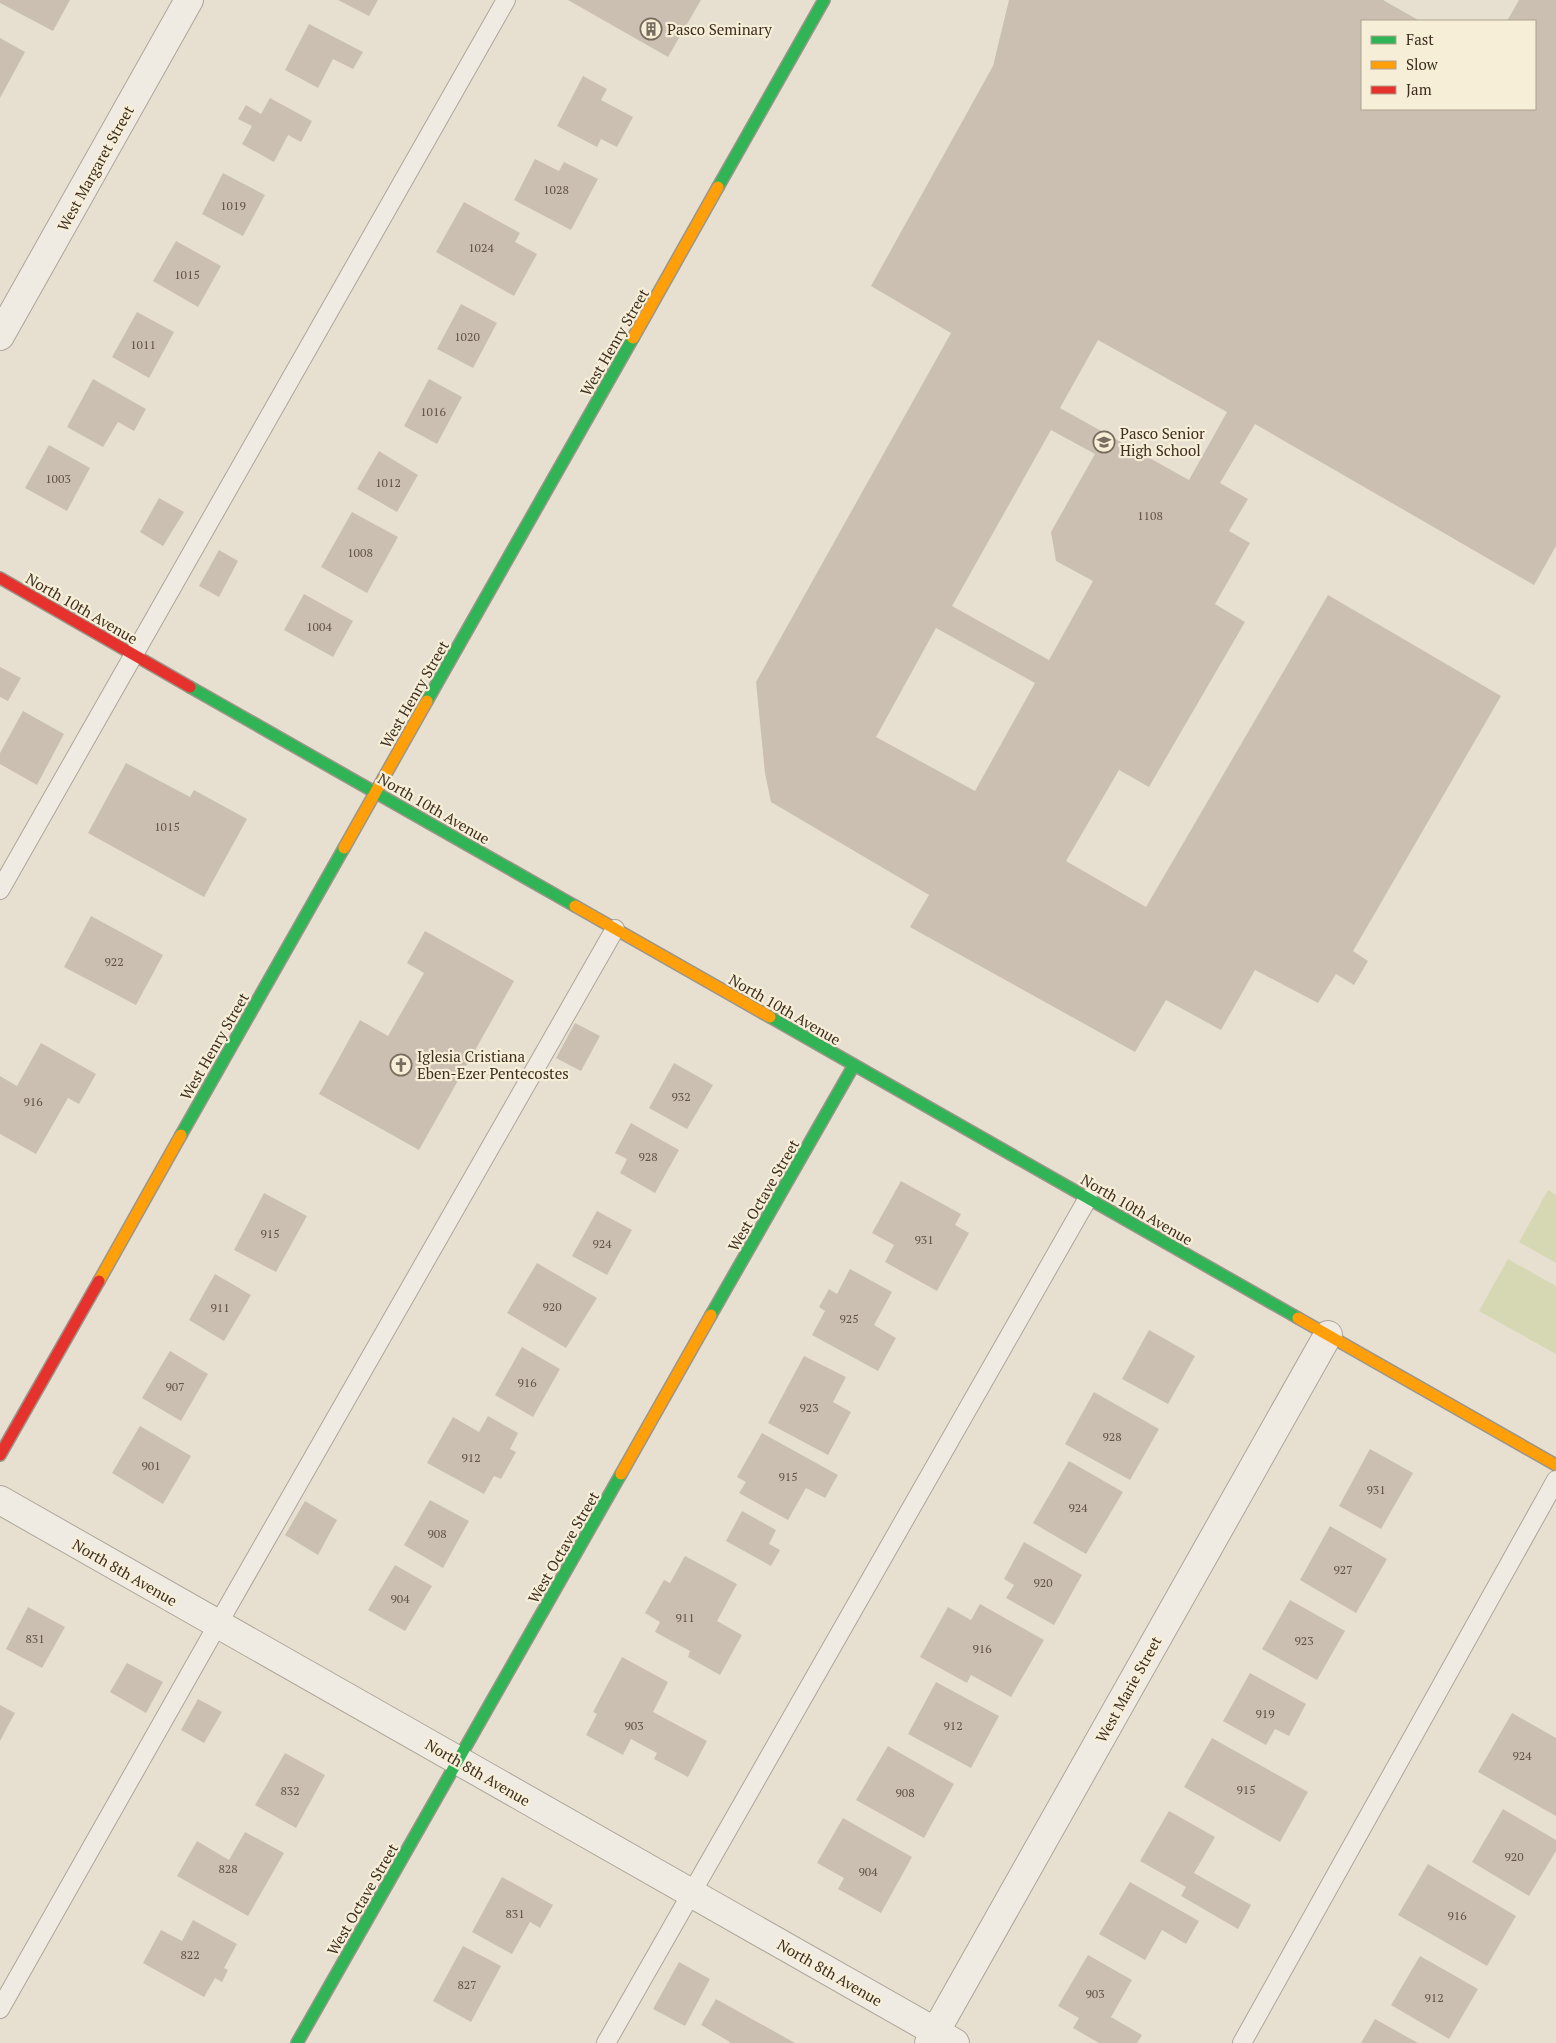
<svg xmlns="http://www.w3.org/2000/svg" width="1556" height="2043" viewBox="0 0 1556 2043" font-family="'PT Serif',serif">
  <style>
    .green { fill: #d6d7b3 }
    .building { fill: #cbbfb2; fill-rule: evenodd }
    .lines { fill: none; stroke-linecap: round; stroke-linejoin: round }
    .lane-casing { stroke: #ada599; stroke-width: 20 }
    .street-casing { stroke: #ada599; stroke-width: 30 }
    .fast-casing { stroke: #9c958a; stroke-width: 14 }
    .slow-casing { stroke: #9c958a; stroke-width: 14 }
    .jam-casing { stroke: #9c958a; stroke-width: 14 }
    .lane { stroke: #efebe3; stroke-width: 18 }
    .street { stroke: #efebe3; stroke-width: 28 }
    .fast { stroke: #30b455; stroke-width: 11 }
    .slow { stroke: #ff9f0a; stroke-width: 11 }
    .jam { stroke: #e5322d; stroke-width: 11 }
    .labels { text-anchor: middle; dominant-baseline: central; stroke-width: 4.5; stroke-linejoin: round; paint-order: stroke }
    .number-label { font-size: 12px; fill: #605244 }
    .poi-label { font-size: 15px; fill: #3d2e20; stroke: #f7eed8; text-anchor: start }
    .street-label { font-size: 15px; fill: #3d2e20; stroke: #f7eed8 }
  </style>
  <rect width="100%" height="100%" fill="#e7e0d1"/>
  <g class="green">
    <polygon points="1548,1190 1556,1195 1556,1263 1519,1242"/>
    <polygon points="1508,1259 1556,1286 1556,1354 1479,1311"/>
  </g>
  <g class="building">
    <polygon points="0,0 70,0 53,31 0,3"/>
    <polygon points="338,0 378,0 369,16"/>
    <polygon points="568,0 701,0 668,57"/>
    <path d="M1009,0h374l37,21h-58v88h173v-88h-28l12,-21h37v546l-22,39 -279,-161 -35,59 28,16 -19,32 21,12 -35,61 30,18 -96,165 -30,-17 -53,91 80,46 182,-312 173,101 -148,255 15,10 -14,24 -18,-11 -18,29 -63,-33 -34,60 -55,-30 -31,52 -225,-125 19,-32 -158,-93 -6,-29 -9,-91 195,-349 -80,-47 122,-220zM1098,340l129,72 -38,68 -129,-72zM1051,430l44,24 -44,78 5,29 37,20 -44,79 -97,-54zM936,628l99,55 -60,108 -99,-54z"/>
    <polygon points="309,24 363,52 353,69 333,59 318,88 285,70"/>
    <polygon points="0,38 25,52 0,98"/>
    <polygon points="583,76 607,89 601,100 633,117 617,147 601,139 597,147 557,126"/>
    <polygon points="270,98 312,121 301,142 288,135 274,162 242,144 252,126 238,119 246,105 261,114"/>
    <polygon points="535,159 559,171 564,162 598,179 571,230 514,200"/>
    <polygon points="223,173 265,195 243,236 202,214"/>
    <polygon points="464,202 520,233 515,242 537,254 514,296 436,252"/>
    <polygon points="176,241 221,266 198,307 153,281"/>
    <polygon points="461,304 497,323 473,368 437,349"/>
    <polygon points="137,312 174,332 149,378 112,357"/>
    <polygon points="93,379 146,409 134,431 118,422 103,447 67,427"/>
    <polygon points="429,379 462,397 437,444 404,426"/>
    <polygon points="49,445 90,468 67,511 25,488"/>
    <polygon points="379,451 418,475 397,512 357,489"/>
    <polygon points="159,498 184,512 163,546 140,532"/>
    <polygon points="352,512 398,537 367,593 321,567"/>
    <polygon points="219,550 238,561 219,597 199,586"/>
    <polygon points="304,594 353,621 333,657 284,630"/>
    <polygon points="0,667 21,678 8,701 0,697"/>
    <polygon points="23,711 64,734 37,785 0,764 0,753"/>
    <polygon points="126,763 190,797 194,790 247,819 204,897 88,833"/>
    <polygon points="91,916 163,955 136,1005 64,967"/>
    <polygon points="425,931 514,981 419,1150 319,1094 360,1020 388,1036 424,973 407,963"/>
    <polygon points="575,1023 600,1036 581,1071 556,1058"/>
    <polygon points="41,1043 96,1074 79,1104 68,1098 36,1154 0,1134 0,1076 17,1086"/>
    <polygon points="674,1063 713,1085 687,1129 649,1108"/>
    <polygon points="631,1123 679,1150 655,1193 620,1173 627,1159 615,1153"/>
    <polygon points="901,1181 961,1214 955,1225 969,1233 937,1291 885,1262 894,1245 872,1233"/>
    <polygon points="264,1193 307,1216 276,1272 234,1250"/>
    <polygon points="597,1211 632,1230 607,1275 572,1256"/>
    <polygon points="537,1263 597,1298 566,1348 507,1313"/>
    <polygon points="850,1269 892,1292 874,1325 896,1338 878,1371 812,1335 825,1311 819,1307 829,1289 837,1294"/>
    <polygon points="215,1274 251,1295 224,1341 189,1320"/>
    <polygon points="1149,1330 1195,1356 1168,1404 1122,1379"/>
    <polygon points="522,1347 560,1369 533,1417 495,1395"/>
    <polygon points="170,1351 208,1374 181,1421 142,1398"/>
    <polygon points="804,1356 846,1377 833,1402 851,1412 828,1455 768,1423"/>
    <polygon points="1094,1392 1159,1429 1130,1480 1065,1444"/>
    <polygon points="488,1416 518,1433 510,1449 516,1452 501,1479 494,1476 484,1494 427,1463 453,1417 479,1432"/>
    <polygon points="140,1426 191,1456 163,1504 112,1473"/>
    <polygon points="762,1433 838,1475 825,1498 806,1488 788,1520 739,1493 746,1482 737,1477"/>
    <polygon points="1370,1449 1413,1473 1381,1529 1339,1506"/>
    <polygon points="1069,1461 1123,1492 1086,1554 1033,1523"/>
    <polygon points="430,1500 469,1521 443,1568 404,1545"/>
    <polygon points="305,1501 337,1520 318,1555 285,1535"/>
    <polygon points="742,1511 776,1530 769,1544 780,1550 771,1566 726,1541"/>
    <polygon points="1330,1526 1387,1559 1356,1613 1300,1580"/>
    <polygon points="1024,1542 1082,1575 1054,1625 1006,1598 1014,1585 1004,1579"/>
    <polygon points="685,1556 737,1584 717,1621 742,1635 720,1675 688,1657 690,1651 655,1632 660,1622 645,1613 664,1580 670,1583"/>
    <polygon points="395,1565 432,1586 405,1631 368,1610"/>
    <polygon points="1290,1600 1345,1631 1317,1680 1262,1649"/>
    <polygon points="980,1604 1044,1640 1011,1697 971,1675 967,1683 920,1657 948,1607 971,1620"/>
    <polygon points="28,1607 65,1627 42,1668 6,1649"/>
    <polygon points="622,1657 668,1682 653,1712 707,1741 688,1777 654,1759 657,1753 631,1739 623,1755 586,1735 597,1714 593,1712"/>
    <polygon points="127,1663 163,1682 146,1713 110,1692"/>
    <polygon points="1250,1673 1306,1704 1289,1736 1275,1729 1266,1745 1223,1721"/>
    <polygon points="936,1682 999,1716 971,1768 908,1734"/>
    <polygon points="198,1699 222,1712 204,1743 181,1730"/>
    <polygon points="0,1705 15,1713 0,1741"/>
    <polygon points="1512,1713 1556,1738 1556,1816 1478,1772"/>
    <polygon points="1212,1738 1308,1792 1280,1842 1184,1787"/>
    <polygon points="888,1746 954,1784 924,1838 856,1800"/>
    <polygon points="285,1753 325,1775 296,1828 255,1805"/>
    <polygon points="1503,1809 1556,1840 1556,1851 1529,1896 1472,1862"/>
    <polygon points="1169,1811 1215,1837 1194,1873 1251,1905 1238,1929 1181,1896 1186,1887 1140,1861"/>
    <polygon points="843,1818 912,1857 881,1913 838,1889 844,1878 817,1863"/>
    <polygon points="245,1832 284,1853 248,1916 177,1876 197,1841 229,1860"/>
    <polygon points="1428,1864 1516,1916 1487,1966 1398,1915"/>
    <polygon points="502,1877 553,1905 540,1928 530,1922 512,1954 472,1932"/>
    <polygon points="1130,1882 1199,1921 1186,1944 1162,1930 1145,1960 1099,1934"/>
    <polygon points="193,1920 237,1944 224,1968 228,1970 222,1982 215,1978 204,1997 143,1963 161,1930 182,1941"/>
    <polygon points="463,1946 501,1966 471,2022 433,2001"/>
    <polygon points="1088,1955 1132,1980 1111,2017 1142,2035 1137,2043 1099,2043 1073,2028 1079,2018 1058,2006"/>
    <polygon points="1420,1956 1478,1989 1449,2039 1391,2005"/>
    <polygon points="679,1962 710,1979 685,2026 653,2009"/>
    <polygon points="716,1999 795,2043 729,2043 730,2042 701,2025"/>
    <polygon points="1375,2019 1418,2043 1361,2043"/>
  </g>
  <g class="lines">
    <g class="lane-casing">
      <g id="lane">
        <polyline points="0,890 506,0"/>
        <polyline points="0,2009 218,1624 615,929"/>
        <polyline points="606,2043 1088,1198"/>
        <polyline points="1242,2043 1556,1480"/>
      </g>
    </g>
    <g class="street-casing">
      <g id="street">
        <polyline points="0,336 189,0"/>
        <polyline points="0,1500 955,2043"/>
        <polyline points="929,2043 1328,1335"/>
      </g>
    </g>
    <g class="fast-casing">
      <g id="fast">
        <polyline points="718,187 824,0"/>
        <polyline points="190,687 575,906"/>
        <polyline points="427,701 633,338"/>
        <polyline points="770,1017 1298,1318"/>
        <polyline points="181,1135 344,848"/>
        <polyline points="711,1315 854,1065"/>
        <polyline points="297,2043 621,1474"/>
      </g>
    </g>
    <g class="slow-casing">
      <g id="slow">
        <polyline points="633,338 718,187"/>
        <polyline points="344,848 427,701"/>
        <polyline points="575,906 770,1017"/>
        <polyline points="99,1281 181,1135"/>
        <polyline points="1298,1318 1556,1465"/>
        <polyline points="621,1474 711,1315"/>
      </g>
    </g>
    <g class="jam-casing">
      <g id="jam">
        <polyline points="0,578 190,687"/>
        <polyline points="0,1455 99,1281"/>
      </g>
    </g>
    <use href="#lane" class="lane"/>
    <use href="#street" class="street"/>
    <use href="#fast" class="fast"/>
    <use href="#slow" class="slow"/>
    <use href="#jam" class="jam"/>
  </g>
  <defs>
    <g id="building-ring" transform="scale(1.125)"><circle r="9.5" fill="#f7eed8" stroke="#786c5e" stroke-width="1.5"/><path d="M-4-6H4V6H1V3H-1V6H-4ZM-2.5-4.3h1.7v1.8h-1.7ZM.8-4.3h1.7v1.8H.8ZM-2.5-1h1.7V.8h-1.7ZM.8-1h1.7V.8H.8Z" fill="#786c5e"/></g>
    <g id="school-ring" transform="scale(1.125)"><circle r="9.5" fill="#f7eed8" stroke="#786c5e" stroke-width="1.5"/><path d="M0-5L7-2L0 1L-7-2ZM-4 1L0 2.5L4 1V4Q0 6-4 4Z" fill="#786c5e"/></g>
    <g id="church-ring" transform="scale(1.125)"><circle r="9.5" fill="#f7eed8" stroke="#786c5e" stroke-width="1.5"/><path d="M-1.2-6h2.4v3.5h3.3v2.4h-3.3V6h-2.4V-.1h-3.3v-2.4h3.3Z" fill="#786c5e"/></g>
  </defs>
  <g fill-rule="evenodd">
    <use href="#building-ring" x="651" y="29"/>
    <use href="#school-ring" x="1104" y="442"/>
    <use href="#church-ring" x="401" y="1065"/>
  </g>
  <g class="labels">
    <g class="number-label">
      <text x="556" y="189">1028</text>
      <text x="233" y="205">1019</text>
      <text x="481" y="247">1024</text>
      <text x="187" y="274">1015</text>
      <text x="467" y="336">1020</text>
      <text x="143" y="344">1011</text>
      <text x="433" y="411">1016</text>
      <text x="58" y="478">1003</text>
      <text x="388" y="482">1012</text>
      <text x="1150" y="515">1108</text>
      <text x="360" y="552">1008</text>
      <text x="319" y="626">1004</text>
      <text x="167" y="826">1015</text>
      <text x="114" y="961">922</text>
      <text x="681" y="1096">932</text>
      <text x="33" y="1101">916</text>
      <text x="648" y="1156">928</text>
      <text x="270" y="1233">915</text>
      <text x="924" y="1239">931</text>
      <text x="602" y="1243">924</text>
      <text x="552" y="1306">920</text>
      <text x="220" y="1307">911</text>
      <text x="849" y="1318">925</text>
      <text x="527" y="1382">916</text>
      <text x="175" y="1386">907</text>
      <text x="809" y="1407">923</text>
      <text x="1112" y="1436">928</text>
      <text x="471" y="1457">912</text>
      <text x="151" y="1465">901</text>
      <text x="788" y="1476">915</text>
      <text x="1376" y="1489">931</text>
      <text x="1078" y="1507">924</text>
      <text x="437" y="1533">908</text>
      <text x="1343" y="1569">927</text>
      <text x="1043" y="1582">920</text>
      <text x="400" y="1598">904</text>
      <text x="685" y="1617">911</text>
      <text x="35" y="1638">831</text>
      <text x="1304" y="1640">923</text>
      <text x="982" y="1648">916</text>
      <text x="1265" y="1713">919</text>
      <text x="634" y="1725">903</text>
      <text x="953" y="1725">912</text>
      <text x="1522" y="1755">924</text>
      <text x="1246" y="1789">915</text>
      <text x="290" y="1790">832</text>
      <text x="905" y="1792">908</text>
      <text x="1514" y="1856">920</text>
      <text x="228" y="1868">828</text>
      <text x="868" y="1871">904</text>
      <text x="515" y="1913">831</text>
      <text x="1457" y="1915">916</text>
      <text x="190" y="1954">822</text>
      <text x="467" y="1984">827</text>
      <text x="1095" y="1993">903</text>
      <text x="1434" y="1997">912</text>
    </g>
    <g class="poi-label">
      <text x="667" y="29">Pasco Seminary</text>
      <text x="1120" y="433">Pasco Senior<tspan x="1120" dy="17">High School</tspan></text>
      <text x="417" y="1056">Iglesia Cristiana<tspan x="417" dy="17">Eben-Ezer Pentecostes</tspan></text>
    </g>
    <g class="street-label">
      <text transform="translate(95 168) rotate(-61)">West Margaret Street</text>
      <text transform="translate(614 342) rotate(-60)">West Henry Street</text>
      <text transform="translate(82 608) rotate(30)">North 10th Avenue</text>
      <text transform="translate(414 694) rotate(-60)">West Henry Street</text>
      <text transform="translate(434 808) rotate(30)">North 10th Avenue</text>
      <text transform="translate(785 1009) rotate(30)">North 10th Avenue</text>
      <text transform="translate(214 1046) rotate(-60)">West Henry Street</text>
      <text transform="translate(763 1195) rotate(-60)">West Octave Street</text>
      <text transform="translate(1137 1209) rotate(30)">North 10th Avenue</text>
      <text transform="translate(563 1547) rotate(-60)">West Octave Street</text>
      <text transform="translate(125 1572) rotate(30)">North 8th Avenue</text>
      <text transform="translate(1128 1689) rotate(-61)">West Marie Street</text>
      <text transform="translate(478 1772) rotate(30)">North 8th Avenue</text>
      <text transform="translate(362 1899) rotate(-60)">West Octave Street</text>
      <text transform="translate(830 1972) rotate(30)">North 8th Avenue</text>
    </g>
  </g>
  <rect x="1361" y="20" width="175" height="90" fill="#f7eed8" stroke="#ada18e"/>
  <rect x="1371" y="36" width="25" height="8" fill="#30b455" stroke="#ada18e"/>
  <text x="1406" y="45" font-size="15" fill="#3d2e20">Fast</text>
  <rect x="1371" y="61" width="25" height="8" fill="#ff9f0a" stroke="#ada18e"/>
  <text x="1406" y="70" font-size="15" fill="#3d2e20">Slow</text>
  <rect x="1371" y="86" width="25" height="8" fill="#e5322d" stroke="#ada18e"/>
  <text x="1406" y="95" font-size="15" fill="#3d2e20">Jam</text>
</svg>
